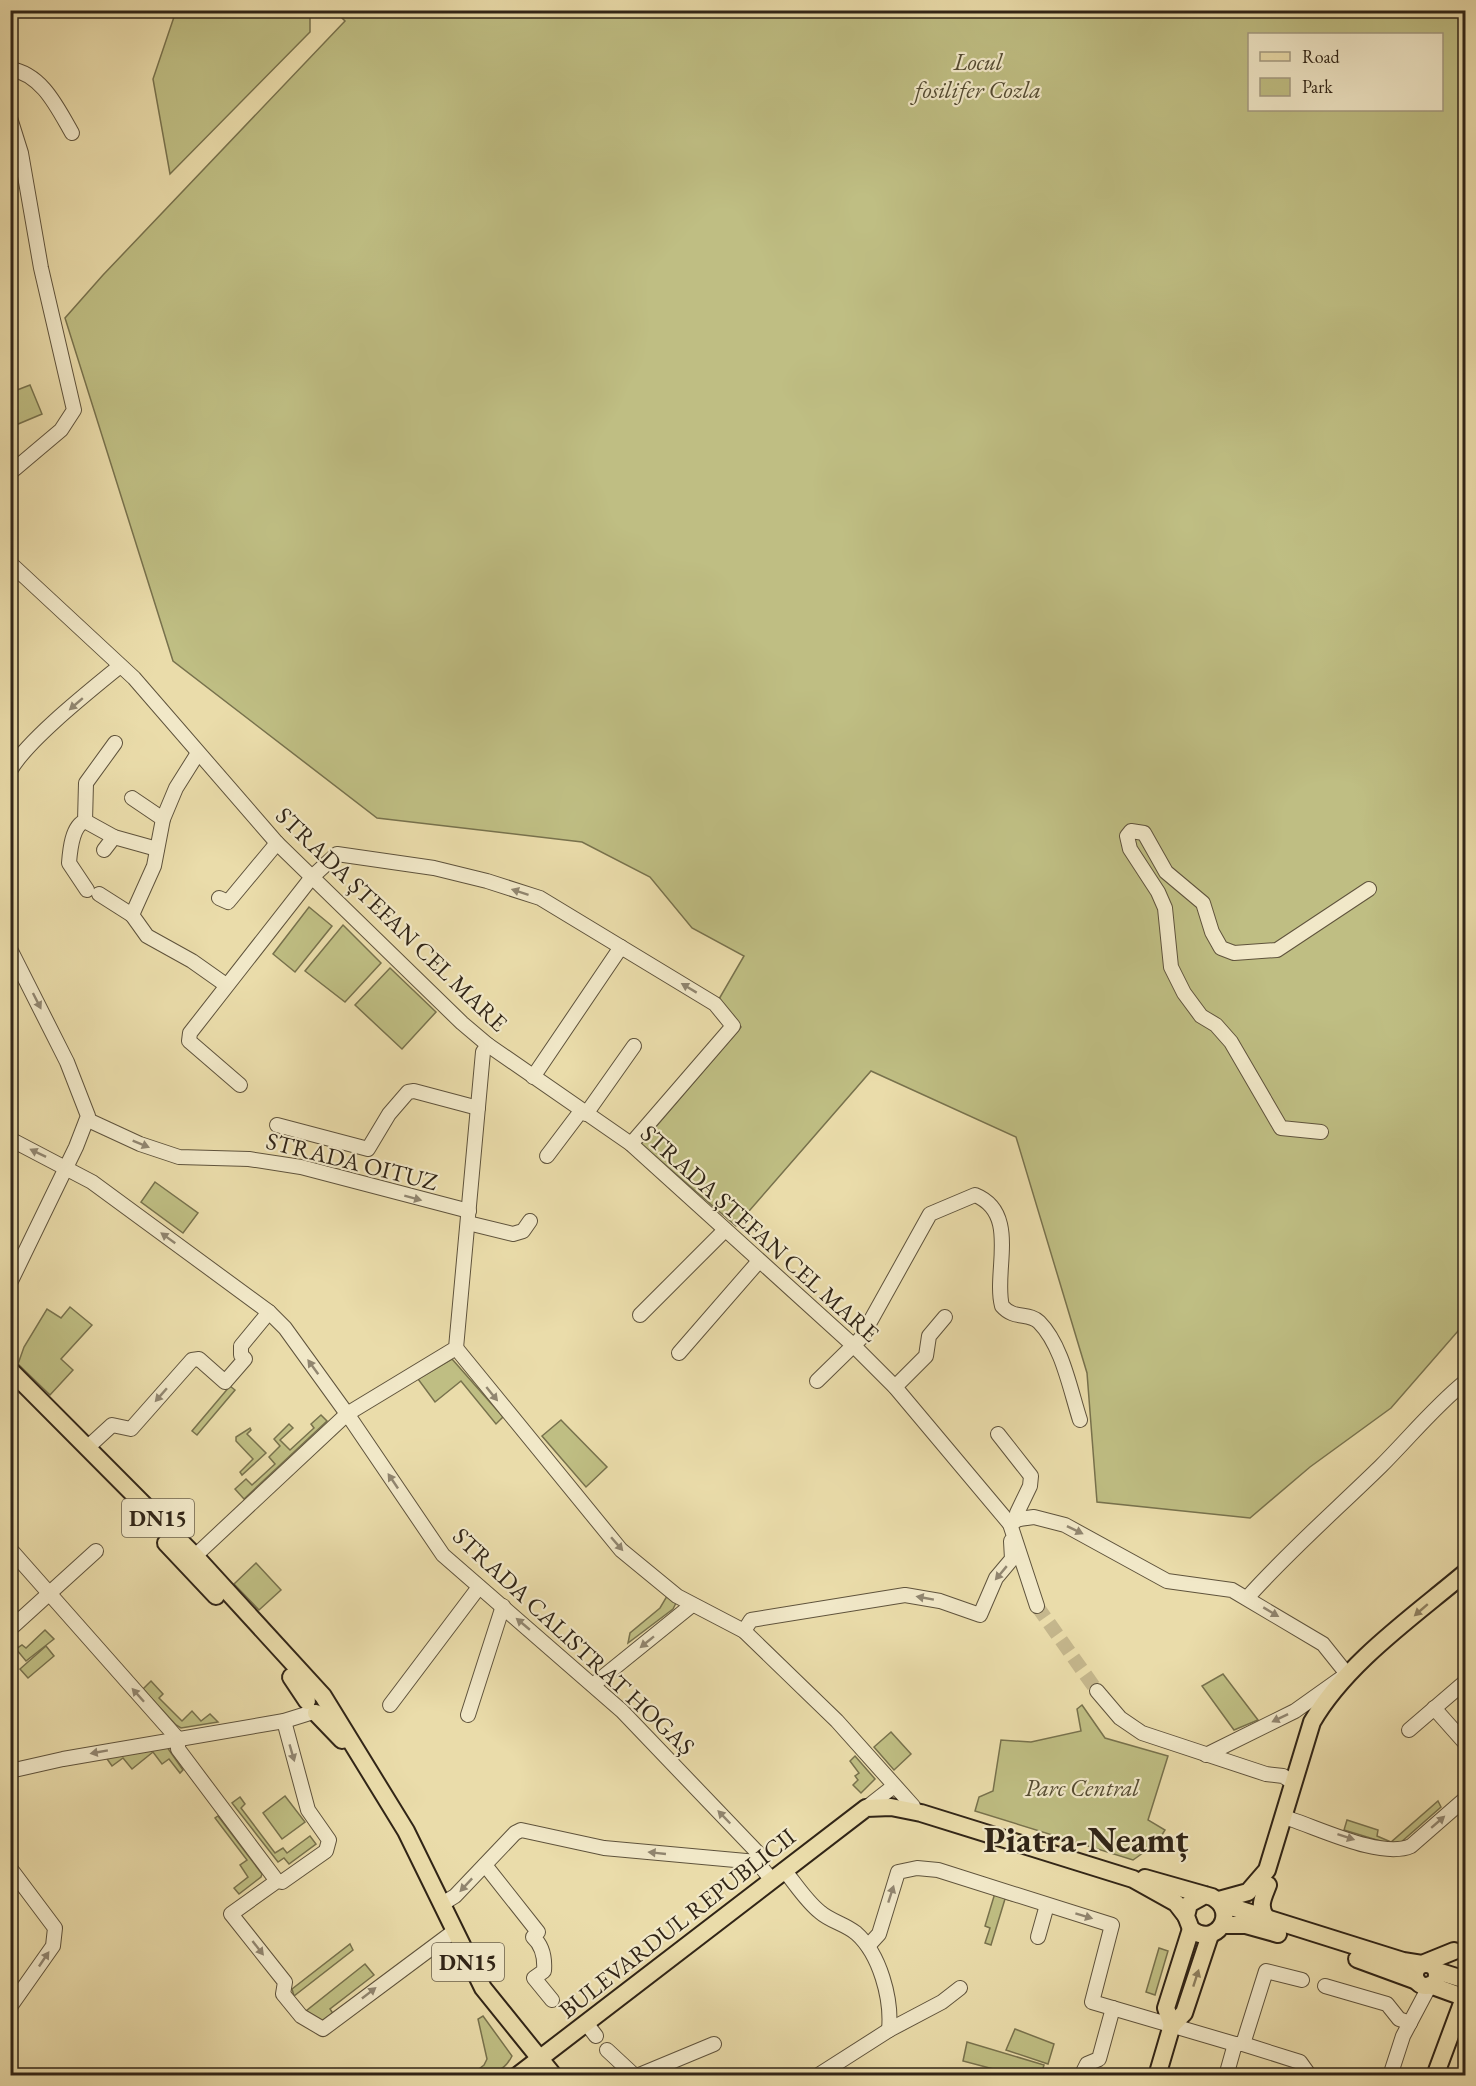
<svg xmlns="http://www.w3.org/2000/svg" width="1476" height="2086" viewBox="0 0 1476 2086" font-family="'EB Garamond',serif">
  <style>
    .green { fill: #bfbe83; stroke: #78724d; stroke-width: 1.5; fill-rule: evenodd }
    .lines { fill: none; stroke-linecap: round; stroke-linejoin: round }
    .minor-tunnel { stroke: #c5b78d; stroke-width: 14; stroke-dasharray: 14 7; stroke-linecap: butt }
    .minor-casing { stroke: #5f533c; stroke-width: 16 }
    .major-casing { stroke: #312517; stroke-width: 20 }
    .minor { stroke: #f1e8c8; stroke-width: 14 }
    .major { stroke: #eadcaa; stroke-width: 16 }
    .oneway { fill: #918670 }
    .oneway2 { fill: #8e8060 }
    .labels { text-anchor: middle; dominant-baseline: central; stroke-width: 4.5; stroke-linejoin: round; paint-order: stroke }
    .shield { fill: #f1e8c8; stroke: #6b604c; stroke-width: 1.5 }
    .shield-label { font-size: 22px; font-weight: bold; fill: #312517 }
    .park-label { font-size: 24px; font-style: italic; fill: #544b32; stroke: #f1e8c8 }
    .street-label { font-size: 24px; fill: #312517; stroke: #f1e8c8 }
    .town-label { font-size: 36px; font-weight: bold; fill: #312517; stroke: #f1e8c8 }
  </style>
  <rect width="100%" height="100%" fill="#eadcaa"/>
  <filter id="stains"><feTurbulence type="fractalNoise" baseFrequency=".00333" numOctaves="4"/><feColorMatrix values="0 0 0 0 .2 0 0 0 0 .09 0 0 0 0 .02 0 0 0 .5 -.17"/></filter>
  <radialGradient id="worn" r=".72"><stop offset=".6" stop-color="#630" stop-opacity="0"/><stop offset="1" stop-color="#630" stop-opacity=".3"/></radialGradient>
  <g class="green">
    <polygon points="176,11 310,11 310,32 170,174 153,79"/>
    <path d="M335,11h1130v1312l-74,85 -81,59 -60,51 -153,-16 -10,-129 -71,-236 -145,-66 -135,155 -95,-82 100,-117 -22,-28 25,-43 -52,-28 -42,-51 -68,-35 -205,-24 -204,-157 -108,-343 38,-43 242,-254zM1250,34h192v76h-192z"/>
    <polygon points="30,385 42,414 11,427 11,403 15,399 12,392"/>
    <polygon points="309,907 332,926 295,972 273,954"/>
    <polygon points="343,925 381,963 345,1002 305,971"/>
    <polygon points="390,968 436,1012 402,1049 355,1005"/>
    <polygon points="155,1182 198,1213 183,1233 141,1202"/>
    <polygon points="70,1307 92,1325 61,1359 73,1370 50,1395 18,1364 24,1347 47,1309 61,1318"/>
    <polygon points="452,1359 503,1417 496,1424 461,1381 435,1402 418,1379"/>
    <polygon points="230,1386 235,1390 197,1435 192,1431"/>
    <polygon points="321,1415 327,1421 244,1499 235,1489 246,1479 252,1485 275,1464 269,1457 280,1446 274,1439 289,1424 293,1428 280,1440 290,1450 314,1428 311,1424"/>
    <polygon points="561,1420 607,1467 586,1487 542,1436"/>
    <polygon points="250,1428 251,1430 247,1434 266,1453 242,1475 240,1472 253,1459 236,1441 236,1437"/>
    <polygon points="256,1563 281,1590 259,1610 234,1584"/>
    <polygon points="667,1596 676,1603 673,1609 628,1643 630,1633 660,1608"/>
    <polygon points="45,1630 54,1639 26,1661 16,1649 22,1645 26,1648"/>
    <polygon points="46,1646 54,1656 28,1678 20,1669"/>
    <polygon points="1223,1674 1258,1720 1234,1730 1202,1686"/>
    <polygon points="151,1681 163,1694 159,1698 182,1721 192,1711 201,1721 210,1714 218,1722 181,1728 176,1725 143,1689"/>
    <polygon points="1082,1705 1105,1738 1168,1756 1148,1820 1165,1830 1157,1843 1133,1860 975,1811 979,1797 993,1791 1001,1740 1031,1742 1081,1731 1077,1709"/>
    <polygon points="891,1732 911,1754 894,1770 874,1747"/>
    <polygon points="167,1747 183,1770 180,1773 169,1759 162,1764 153,1752 132,1769 123,1758 112,1766 105,1756"/>
    <polygon points="855,1756 875,1779 861,1793 853,1785 858,1780 855,1776 859,1773 850,1761"/>
    <polygon points="285,1796 305,1822 282,1839 263,1813"/>
    <polygon points="240,1797 245,1804 241,1808 275,1853 283,1848 287,1853 310,1836 316,1844 289,1864 284,1858 278,1862 232,1803"/>
    <polygon points="1438,1801 1441,1807 1400,1843 1390,1844 1344,1830 1347,1820 1378,1830 1377,1836 1391,1842"/>
    <polygon points="218,1816 262,1874 261,1877 239,1894 234,1888 248,1877 240,1865 247,1860 215,1818"/>
    <polygon points="995,1893 1014,1898 1013,1901 1005,1899 991,1945 985,1943 990,1928 985,1926"/>
    <polygon points="350,1944 353,1950 294,1996 292,1989"/>
    <polygon points="1159,1948 1168,1951 1155,1995 1146,1992"/>
    <polygon points="365,1964 374,1975 330,2009 334,2015 323,2022 306,2011"/>
    <path d="M483,2016l29,40c-9,18 -24,20 -41,19l13,-10 3,-6 -9,-40z"/>
    <polygon points="1015,2029 1054,2044 1048,2064 1006,2050"/>
    <polygon points="967,2042 1044,2065 1041,2075 1016,2075 963,2061"/>
  </g>
  <g class="lines">
    <polyline class="minor-tunnel" points="1037,1606 1097,1691"/>
    <g class="minor-casing">
      <g id="minor">
        <path d="M10,69c32,5 47,38 62,64"/>
        <polyline points="10,118 21,153 41,268 74,410 61,430 10,473"/>
        <polyline points="10,563 134,678 277,843 462,1023 488,1045 631,1144 854,1346 895,1387 1010,1524 1037,1606"/>
        <polyline points="198,753 176,788 163,819 154,866 132,915 147,936 192,961 226,985"/>
        <path d="M10,771c16,-30 82,-82 110,-105"/>
        <polyline points="132,798 163,819"/>
        <polyline points="85,821 114,837 157,849"/>
        <polyline points="104,850 114,837"/>
        <path d="M87,890l-18,-27c1,-13 3,-37 16,-42l1,-38 29,-40"/>
        <polyline points="99,894 132,915"/>
        <polyline points="219,898 228,902 277,843"/>
        <polyline points="10,949 67,1062 88,1116 76,1147 10,1283"/>
        <polyline points="533,1077 621,947"/>
        <polyline points="240,1085 189,1041 190,1033 312,877 337,854 434,868 487,881 540,898 715,1004 733,1026 631,1144"/>
        <polyline points="586,1114 634,1046"/>
        <polyline points="88,1120 140,1144 179,1157 249,1159 301,1167 469,1211"/>
        <polyline points="277,1125 368,1149 389,1114 408,1092 414,1091 478,1108"/>
        <polyline points="1321,1132 1281,1128 1231,1042 1216,1025 1201,1016 1184,993 1171,967 1165,908 1158,892 1130,849 1127,836 1131,831 1144,833 1166,872 1203,903 1212,932 1221,948 1234,953 1277,950 1369,889"/>
        <polyline points="10,1139 92,1182 269,1312 285,1328 350,1418 443,1555 622,1711 758,1853 757,1862"/>
        <polyline points="547,1156 581,1111"/>
        <polyline points="468,1223 513,1234 523,1231 530,1221"/>
        <polyline points="640,1315 725,1230"/>
        <polyline points="456,1348 621,1550 677,1596 744,1631 837,1721 913,1806 914,1811"/>
        <polyline points="679,1353 759,1261"/>
        <path d="M817,1381l44,-43 69,-124 45,-19c45,18 18,77 27,111 12,14 27,6 37,16 23,23 31,67 41,98"/>
        <polyline points="895,1387 926,1356 929,1336 945,1317"/>
        <polyline points="998,1434 1031,1476 1030,1486 1017,1513 1019,1519"/>
        <polyline points="88,1447 112,1425 131,1429 192,1360 199,1359 225,1382 245,1359 241,1355 241,1346 269,1312"/>
        <polyline points="1010,1524 1019,1519 1034,1517 1065,1525 1167,1581 1232,1590 1323,1644 1347,1674 1295,1711 1206,1755"/>
        <polyline points="10,1549 178,1739 178,1749 277,1881"/>
        <polyline points="195,1556 347,1414 456,1348 483,1052 488,1045"/>
        <path d="M1247,1598c42,-47 89,-88 134,-132 29,-29 53,-59 85,-85"/>
        <polyline points="10,1629 96,1551"/>
        <polyline points="744,1631 751,1620 905,1595 940,1601 980,1615 996,1578 1012,1559 1011,1541"/>
        <polyline points="593,1685 692,1605"/>
        <polyline points="1097,1691 1120,1718 1142,1733 1266,1774 1283,1776 1294,1783"/>
        <polyline points="390,1705 479,1587"/>
        <polyline points="1434,1708 1466,1744"/>
        <polyline points="468,1715 503,1606"/>
        <polyline points="284,1721 308,1810 329,1840 326,1851 282,1882 277,1881 231,1914 285,1982 283,1994 301,2016 323,2029 449,1935"/>
        <polyline points="1409,1730 1466,1681"/>
        <polyline points="10,1771 63,1759 284,1721 313,1712"/>
        <polyline points="866,1808 894,1786"/>
        <path d="M1290,1819c31,10 92,40 121,27l55,-48"/>
        <path d="M485,1865l53,67 -5,5c10,9 12,21 11,34l-10,7 18,22"/>
        <polyline points="10,1868 55,1928 53,1946 10,2007"/>
        <path d="M784,1870c11,13 22,31 36,42 10,9 25,12 36,21 24,21 36,66 33,97"/>
        <polyline points="442,1904 455,1896 515,1833 521,1830 604,1848 757,1862 771,1879"/>
        <polyline points="1038,1937 1047,1905"/>
        <polyline points="868,1946 879,1934 898,1872 917,1868 938,1870 1112,1925 1092,2002 1235,2044"/>
        <polyline points="1325,1986 1387,2004 1399,2019 1410,2023"/>
        <polyline points="586,2023 596,2036"/>
        <polyline points="1235,2044 1243,2044 1266,1971 1302,1980"/>
        <polyline points="1243,2044 1300,2062 1310,2076"/>
        <polyline points="607,2050 635,2076"/>
        <polyline points="637,2076 714,2044"/>
        <polyline points="817,2076 889,2030 942,2002 960,1988"/>
        <polyline points="1081,2076 1087,2064 1099,2059 1113,2008"/>
        <polyline points="1226,2076 1235,2044"/>
        <polyline points="1390,2076 1403,2036 1430,1985"/>
      </g>
    </g>
    <g class="major-casing">
      <g id="major">
        <polyline points="10,1370 195,1556 323,1696 406,1831 483,1988 554,2076"/>
        <polyline points="166,1543 216,1596"/>
        <polyline points="291,1677 307,1701"/>
        <polyline points="316,1713 342,1740"/>
        <path d="M1145,1878l67,19c28,15 3,52 -21,32l-5,-13 3,-12 16,-9"/>
        <path d="M1268,1885c-5,13 -11,22 0,35"/>
        <path d="M1219,1900l29,-8 19,-22 45,-148c34,-59 102,-106 154,-150"/>
        <polyline points="1222,1904 1403,1961 1422,1964 1454,1951"/>
        <polyline points="1223,1925 1246,1925 1278,1934"/>
        <polyline points="1357,1959 1417,1981"/>
        <circle cx="1426" cy="1975" r="11"/>
        <polyline points="1437,1971 1466,1980"/>
        <polyline points="1430,1985 1463,1997"/>
        <polyline points="1172,2025 1166,2008 1191,1929"/>
        <polyline points="1172,2025 1184,2013 1210,1935"/>
        <polyline points="517,2076 866,1808 891,1807 921,1813 1133,1879 1176,1903 1186,1916"/>
        <polyline points="1157,2076 1172,2025"/>
        <polyline points="1435,2076 1464,1998"/>
      </g>
    </g>
    <use href="#minor" class="minor"/>
    <use href="#major" class="major"/>
  </g>
  <defs><path id="oneway-solid" d="M-6-.8H1V-3.2L6.5 0L1 3.2V.8H-6Z" transform="scale(1.5)"/></defs>
  <g class="oneway">
    <use href="#oneway-solid" transform="translate(76 704) rotate(139)"/>
    <use href="#oneway-solid" transform="translate(520 892) rotate(-162)"/>
    <use href="#oneway-solid" transform="translate(689 988) rotate(-149)"/>
    <use href="#oneway-solid" transform="translate(37 1001) rotate(63)"/>
    <use href="#oneway-solid" transform="translate(141 1144) rotate(22)"/>
    <use href="#oneway-solid" transform="translate(38 1153) rotate(-154)"/>
    <use href="#oneway-solid" transform="translate(413 1198) rotate(15)"/>
    <use href="#oneway-solid" transform="translate(168 1238) rotate(-144)"/>
    <use href="#oneway-solid" transform="translate(313 1367) rotate(-126)"/>
    <use href="#oneway-solid" transform="translate(492 1394) rotate(51)"/>
    <use href="#oneway-solid" transform="translate(161 1395) rotate(131)"/>
    <use href="#oneway-solid" transform="translate(393 1481) rotate(-124)"/>
    <use href="#oneway-solid" transform="translate(1075 1530) rotate(26)"/>
    <use href="#oneway-solid" transform="translate(617 1544) rotate(49)"/>
    <use href="#oneway-solid" transform="translate(1001 1573) rotate(130)"/>
    <use href="#oneway-solid" transform="translate(925 1598) rotate(-170)"/>
    <use href="#oneway-solid" transform="translate(1271 1612) rotate(31)"/>
    <use href="#oneway-solid" transform="translate(523 1624) rotate(-140)"/>
    <use href="#oneway-solid" transform="translate(647 1642) rotate(141)"/>
    <use href="#oneway-solid" transform="translate(138 1695) rotate(-132)"/>
    <use href="#oneway-solid" transform="translate(1280 1718) rotate(154)"/>
    <use href="#oneway-solid" transform="translate(99 1752) rotate(170)"/>
    <use href="#oneway-solid" transform="translate(292 1753) rotate(74)"/>
    <use href="#oneway-solid" transform="translate(724 1817) rotate(-134)"/>
    <use href="#oneway-solid" transform="translate(1438 1822) rotate(-41)"/>
    <use href="#oneway-solid" transform="translate(1346 1837) rotate(18)"/>
    <use href="#oneway-solid" transform="translate(657 1853) rotate(-174)"/>
    <use href="#oneway-solid" transform="translate(466 1885) rotate(133)"/>
    <use href="#oneway-solid" transform="translate(891 1894) rotate(-72)"/>
    <use href="#oneway-solid" transform="translate(1084 1916) rotate(17)"/>
    <use href="#oneway-solid" transform="translate(258 1948) rotate(52)"/>
    <use href="#oneway-solid" transform="translate(44 1959) rotate(-56)"/>
    <use href="#oneway-solid" transform="translate(369 1993) rotate(-38)"/>
  </g>
  <g class="oneway2">
    <use href="#oneway-solid" transform="translate(1421 1610) rotate(139)"/>
    <use href="#oneway-solid" transform="translate(1196 1978) rotate(-72)"/>
  </g>
  <g class="labels">
    <g class="shield">
      <rect x="122" y="1499" width="72" height="38" rx="4.5"/>
      <rect x="432" y="1943" width="72" height="38" rx="4.5"/>
    </g>
    <g class="shield-label">
      <text x="158" y="1518">DN15</text>
      <text x="468" y="1962">DN15</text>
    </g>
    <g class="park-label">
      <text x="978" y="61">Locul<tspan x="978" dy="28">fosilifer Cozla</tspan></text>
      <text x="1082" y="1787">Parc Central</text>
    </g>
    <g class="street-label">
      <text transform="translate(392 919) rotate(44)">STRADA ȘTEFAN CEL MARE</text>
      <text transform="translate(352 1161) rotate(14)">STRADA OITUZ</text>
      <text transform="translate(760 1233) rotate(42)">STRADA ȘTEFAN CEL MARE</text>
      <text transform="translate(574 1641) rotate(43)">STRADA CALISTRAT HOGAȘ</text>
      <text transform="translate(677 1923) rotate(-38)">BULEVARDUL REPUBLICII</text>
    </g>
    <g class="town-label">
      <text x="1086" y="1839">Piatra-Neamț</text>
    </g>
  </g>
  <rect width="1476" height="2086" fill="none" stroke="#eadcaa" stroke-width="36"/>
  <rect x="12" y="12" width="1452" height="2062" fill="none" stroke="#312517" stroke-width="3"/>
  <rect x="18" y="18" width="1440" height="2050" fill="none" stroke="#312517" stroke-width="1.5"/>
  <rect x="1248" y="33" width="195" height="78" fill="#f1e8c8" stroke="#a49a81" stroke-width="1.5"/>
  <rect x="1260" y="52" width="30" height="9" fill="#eadcaa" stroke="#a49a81" stroke-width="1.5"/>
  <text x="1302" y="63" font-size="18" fill="#312517">Road</text>
  <rect x="1260" y="78" width="30" height="18" fill="#bfbe83" stroke="#a49a81" stroke-width="1.5"/>
  <text x="1302" y="93" font-size="18" fill="#312517">Park</text>
  <rect width="100%" height="100%" filter="url(#stains)"/>
  <rect width="100%" height="100%" fill="url(#worn)"/>
</svg>
